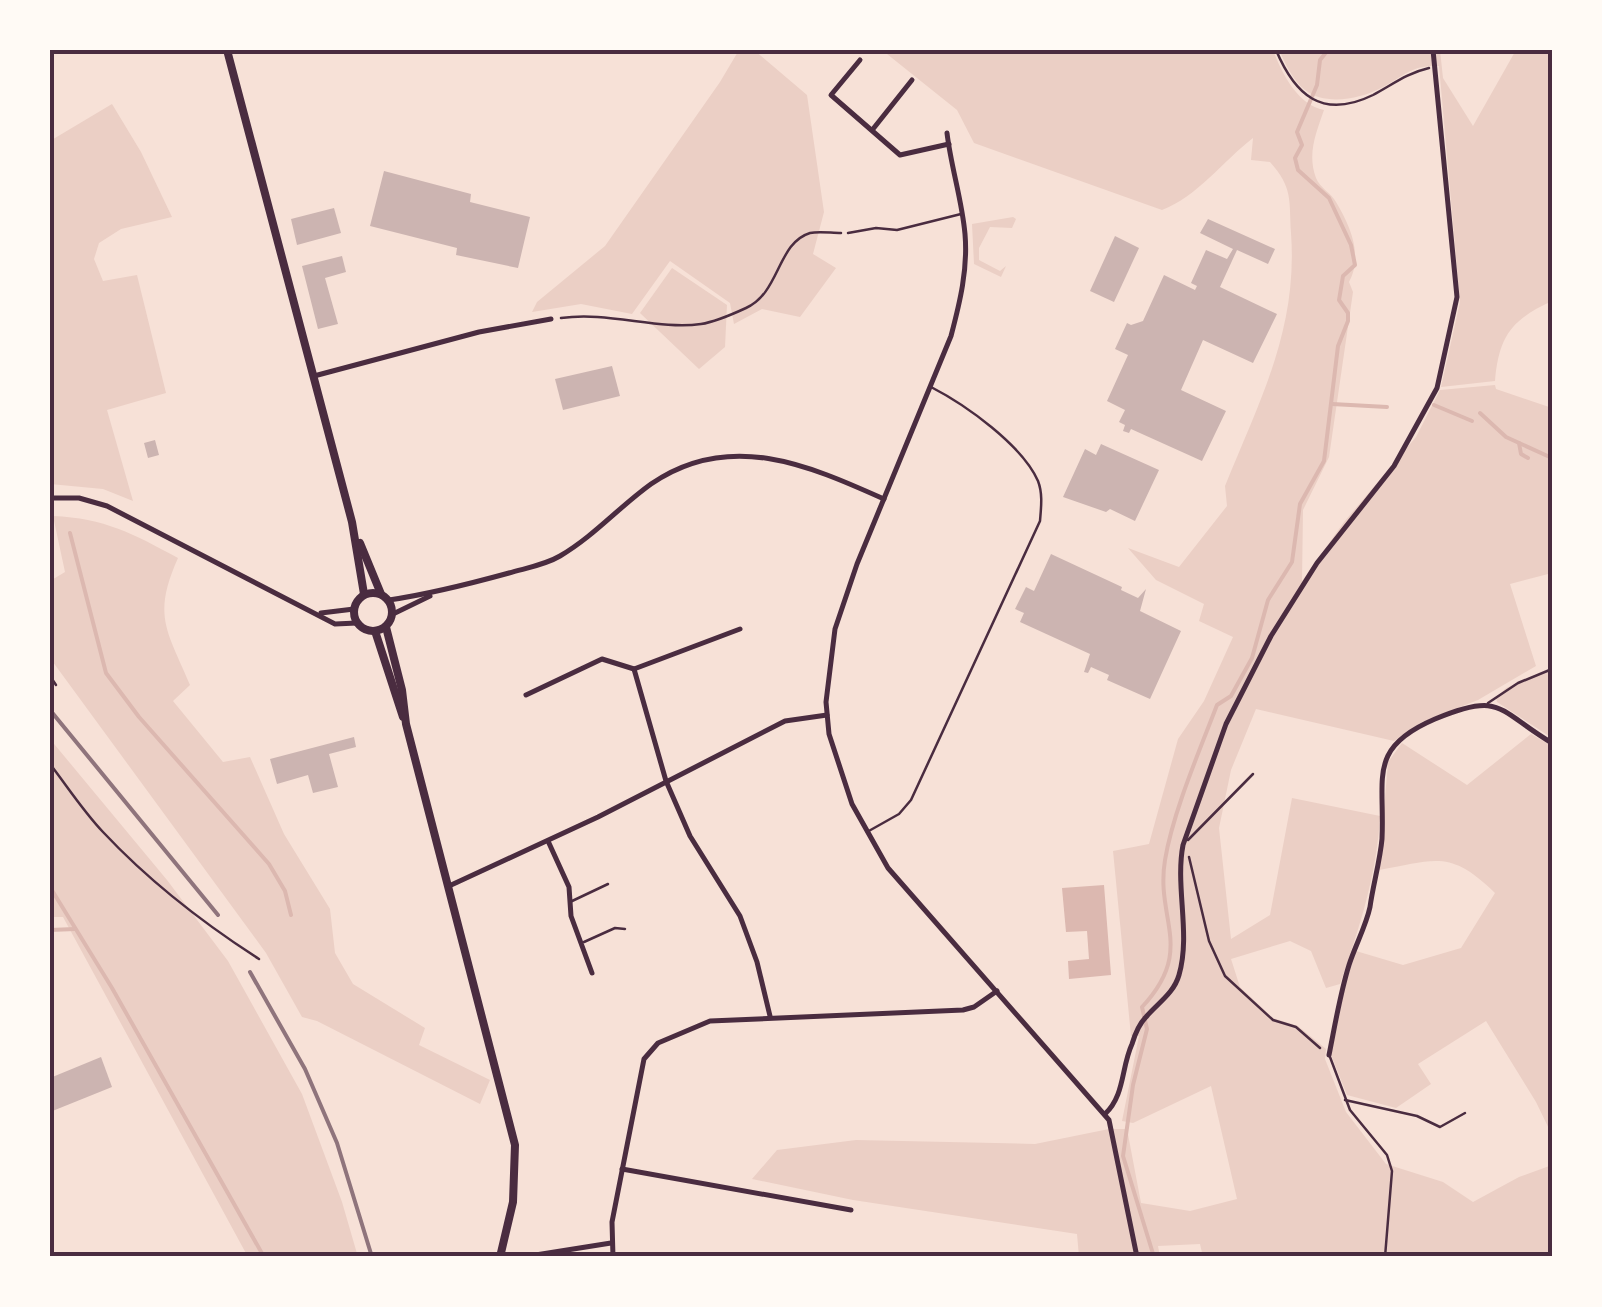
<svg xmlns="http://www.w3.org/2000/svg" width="1602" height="1307" viewBox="0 0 1602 1307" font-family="Karla,sans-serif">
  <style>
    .green { fill: #ebcfc5 }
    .water { fill: #dcb8b0 }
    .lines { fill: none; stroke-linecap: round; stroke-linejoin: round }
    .stream { stroke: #dcb8b0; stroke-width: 4 }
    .building { fill: #ccb4b1 }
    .path { stroke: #4a2c40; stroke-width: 2.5 }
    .service { stroke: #4a2c40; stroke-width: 2.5 }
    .minor { stroke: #4a2c40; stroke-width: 5 }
    .secondary { stroke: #4a2c40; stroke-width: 8 }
    .rail { stroke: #8f747c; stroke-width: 4 }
    .neatline { fill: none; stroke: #4a2c40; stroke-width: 4 }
  </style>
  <rect width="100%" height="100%" fill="#f7e1d7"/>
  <g class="green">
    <polygon points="739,50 754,50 807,95 824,212 813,254 836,268 800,317 762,309 734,324 730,303 670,261 632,314 581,304 532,312 537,302 605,246 720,82"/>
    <path d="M882,50h391c9,24 25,55 51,60 -8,23 -17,44 -8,68 4,10 15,15 20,24 15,25 27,54 13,80l4,10 -24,165 -26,53 -1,71 42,-59 72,-85 24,-47 55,-5 1,4 56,19v165l-42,11 26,82 -58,34 -56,22 -28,19 -138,-32 -25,61 -12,58 12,111 39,-24 22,-117 88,18c-3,59 -21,113 -40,168l-14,4 -15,-37 -21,-10 -59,18 9,28 33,31 25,8 28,23 -1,10 21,53 40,52 57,18 30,20 46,-25 33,-12v92h-349l-3,-13 -42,2 2,11h-81l-2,-23 -224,-34 -101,-21 25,-29 79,-10 179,4 74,-15h18l14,74 49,8 47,-12 -26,-113 -78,37 -11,-2 17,-85h-8l-18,-185 36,-7 29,-105 26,-38 29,-64 -34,-16 5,-17 -48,-24 -28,-32 51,19 48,-61 -2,-20c35,-86 73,-157 66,-253 -2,-34 2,-45 -21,-71l-19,-2 2,-22c-30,23 -56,59 -91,72l-188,-67 -17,-33z"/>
    <path d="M1279,50h161l3,28 30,48 43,-76h36v251c-41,19 -53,35 -57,80l-54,6 19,-85 -21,-236c-29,-1 -34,10 -58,22 -21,11 -56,18 -76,2 -12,-9 -20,-27 -26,-40z"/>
    <polygon points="112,104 141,152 172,217 121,229 99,243 94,259 103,281 137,275 166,393 107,410 133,501 103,489 50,484 50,141"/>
    <polygon points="1013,217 1016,219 1012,228 990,227 979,248 979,260 1000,271 1006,266 1001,277 974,264 972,224"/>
    <polygon points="672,268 727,305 725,347 699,369 640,313"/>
    <path d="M53,516c51,2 81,18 125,42 -26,58 -11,72 12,127l-17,16 50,61 27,-5 34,77 46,75 5,44 18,31 72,44 -6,17 71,35 -10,24 -163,-83 -15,-4 -36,-64 -216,-295v-77l15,-9z"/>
    <polygon points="1552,668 1552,738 1497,702 1496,698 1506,688"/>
    <path d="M1531,734l21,12v389l-16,-33 -50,-81 -68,43 13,20 -35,24 -49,-13 -16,-40 15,-73 10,-31 47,14 58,-17 34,-55c-45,-44 -59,-33 -116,-23l9,-108 14,-19 65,42z"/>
    <polygon points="50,739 167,880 228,961 302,1094 342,1202 358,1257 248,1257 63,917 50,917"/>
  </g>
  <polygon class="water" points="1104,885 1111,975 1069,979 1068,961 1089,959 1087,931 1066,932 1062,888"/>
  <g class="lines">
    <g class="stream">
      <polyline points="1332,404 1387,407"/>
      <polyline points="1434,405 1472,421"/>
      <polyline points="1480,413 1506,437 1552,458"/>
      <polyline points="1519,443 1521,454 1528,458"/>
      <polyline points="70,533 106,673 139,717 269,864 285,891 291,915"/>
      <polyline points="50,887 112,988 264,1257"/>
      <polyline points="50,930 75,929"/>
      <path d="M1154,1257l-31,-101 10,-71 14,-56 -5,-22c54,-58 13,-87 23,-147 8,-48 34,-108 52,-155l14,-9 21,-38 16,-58 24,-38 8,-58 24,-43 14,-115 10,-25v-8l-9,-13 4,-24 12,-11 -4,-20 -22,-47 -31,-28 -3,-12 7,-13 -5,-13 20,-47 3,-25 8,-10"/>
    </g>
  </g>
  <g class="building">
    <polygon points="384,171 471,194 470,202 530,217 518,268 456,255 457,248 370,226"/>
    <polygon points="334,208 341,233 297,245 291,219"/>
    <polygon points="1208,219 1275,249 1268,264 1237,250 1220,287 1277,314 1253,363 1203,340 1181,390 1226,411 1202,461 1131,429 1129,433 1123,431 1125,425 1119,422 1125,410 1107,401 1128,355 1115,349 1127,323 1131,325 1143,321 1164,275 1195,290 1197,286 1191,283 1206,250 1227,259 1233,249 1200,233"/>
    <polygon points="1115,236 1139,248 1114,302 1090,291"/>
    <polygon points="342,256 346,272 325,278 338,324 318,329 302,266"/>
    <polygon points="612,366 620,396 563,410 555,379"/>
    <polygon points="155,440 159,455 148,458 144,443"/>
    <polygon points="1101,444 1159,470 1135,521 1110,509 1106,512 1063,497 1085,449 1096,455"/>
    <polygon points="1051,554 1122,587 1121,590 1138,598 1146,589 1140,611 1181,631 1150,699 1107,680 1109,675 1091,667 1088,673 1084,672 1090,654 1020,622 1024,613 1015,609 1026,587 1034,591"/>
    <polygon points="354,737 356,747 329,754 338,787 313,793 308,775 277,784 270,759"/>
    <polygon points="101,1057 112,1087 50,1112 50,1078"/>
  </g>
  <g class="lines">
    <g class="path">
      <path d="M1276,50c19,45 46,70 97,45 19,-10 34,-22 56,-27"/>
      <path d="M561,318c47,-7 96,12 140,6 14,-2 32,-10 45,-16 34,-15 31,-65 64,-75 9,-2 21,0 31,0"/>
      <polyline points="50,676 56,685"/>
      <path d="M50,764c17,22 33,47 53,68 46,49 100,91 156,127"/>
      <polyline points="1189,857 1209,941 1225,976 1273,1020 1296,1027 1320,1048"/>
    </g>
    <g class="service">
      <polyline points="848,233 876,228 897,230 961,214"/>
      <polyline points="1488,703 1518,683 1552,669"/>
      <path d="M867,832l32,-18 12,-14 129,-279c1,-13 3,-27 -2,-40 -16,-36 -72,-76 -107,-94"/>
      <polyline points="1188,840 1253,774"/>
      <polyline points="570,902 608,884"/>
      <polyline points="584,942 615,928 625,929"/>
      <polyline points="1330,1057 1350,1110 1387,1155 1392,1171 1385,1257"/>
      <polyline points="1345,1100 1417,1116 1440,1127 1465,1113"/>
    </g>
    <g class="minor">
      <polyline points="860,60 831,95 900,155 949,144"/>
      <polyline points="873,129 912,80"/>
      <path d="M947,133c4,34 15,67 18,101 3,35 -5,68 -14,102l-94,228 -22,65 -9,73 3,32 23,70 36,64 221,252 28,137"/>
      <polyline points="314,376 479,332 551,319"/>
      <polyline points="50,498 79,498 107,506 335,624 357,623"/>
      <path d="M389,600c41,-6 80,-16 120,-27 17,-5 36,-8 51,-17 34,-20 59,-49 91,-72 78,-54 157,-19 233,15"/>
      <polyline points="321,613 354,609"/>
      <polyline points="393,614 430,596"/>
      <polyline points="634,669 666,781 690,836 740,916 757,962 770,1016"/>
      <polyline points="526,695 602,659 634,669 740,629"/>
      <polyline points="548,841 569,887 571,916 592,973"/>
      <polyline points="449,886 598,817 785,721 827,715"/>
      <path d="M1329,1055c6,-30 11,-61 20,-90 6,-19 17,-39 21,-58 3,-22 10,-46 12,-68 3,-62 -15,-91 53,-120 67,-28 62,-9 117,24"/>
      <path d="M1105,1114c20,-19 16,-46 27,-70 3,-10 7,-20 14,-27 12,-14 28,-24 33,-42 12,-41 -4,-88 4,-130l43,-121 45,-88 46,-73 77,-97 43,-78 20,-91 -24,-247"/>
      <polyline points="622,1169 851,1210"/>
      <polyline points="501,1254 513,1257"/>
      <polyline points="523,1257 611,1243"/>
      <polyline points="613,1257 612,1222 644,1059 658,1043 710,1021 963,1010 974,1007 997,991"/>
    </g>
    <g class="secondary">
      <polyline points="227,50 352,522 364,594"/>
      <polyline points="360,543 381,594"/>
      <circle cx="373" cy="612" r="19"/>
      <polyline points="386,627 402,690 406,724 515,1145 513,1202 500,1257"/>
      <polyline points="375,631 403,717"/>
    </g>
    <g class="rail">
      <polyline points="50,710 218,915"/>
      <polyline points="250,972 305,1069 337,1143 372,1257"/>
    </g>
  </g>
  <rect width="1602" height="1307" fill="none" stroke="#fffaf5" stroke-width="105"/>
  <rect x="52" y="52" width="1498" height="1202" class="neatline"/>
</svg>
